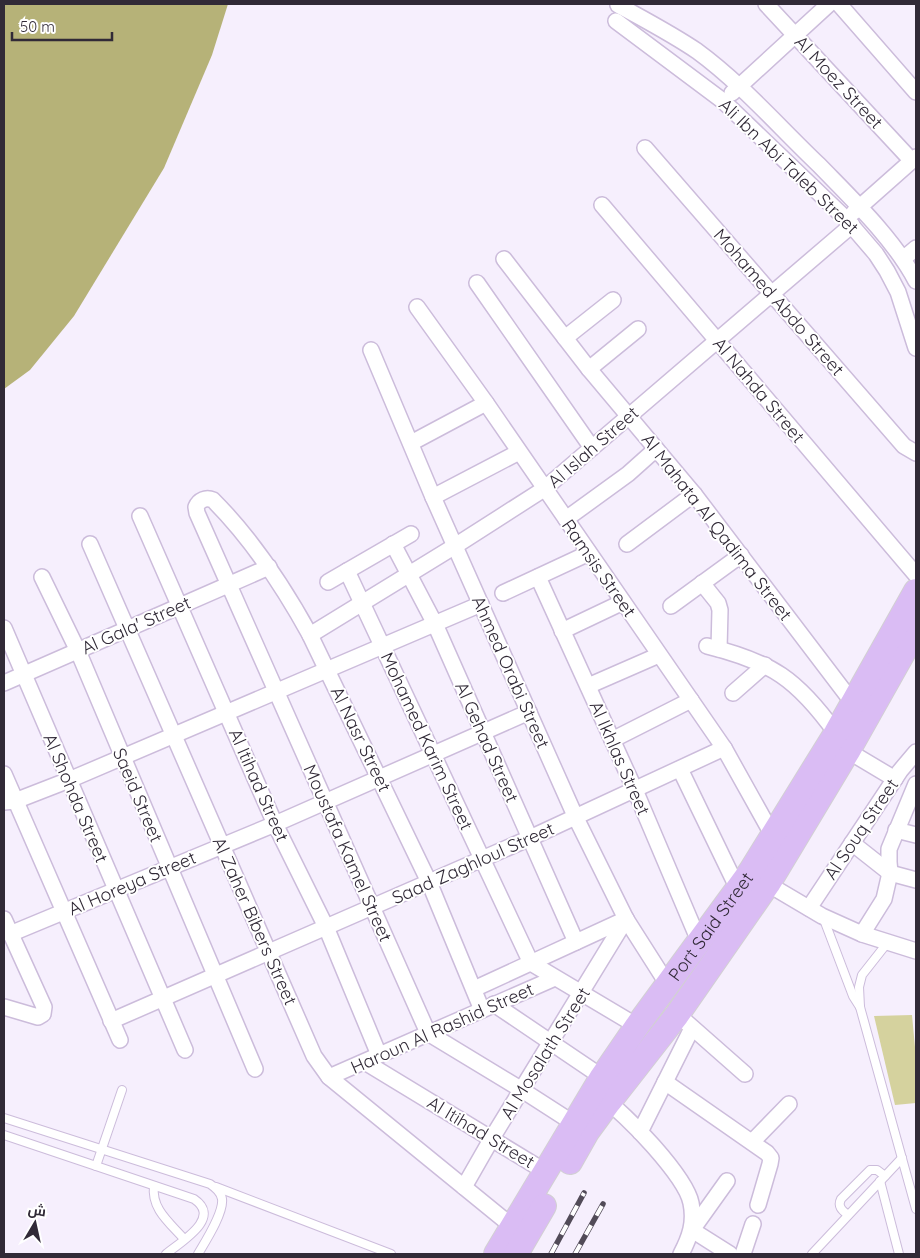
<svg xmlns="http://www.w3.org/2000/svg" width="920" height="1258" viewBox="0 0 920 1258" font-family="Quicksand,Cairo,sans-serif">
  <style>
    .green { fill: #d5d29e }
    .water { fill: #b6b278 }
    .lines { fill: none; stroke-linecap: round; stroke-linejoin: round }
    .lane-casing { stroke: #ccbcdb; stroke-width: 10 }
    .street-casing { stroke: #ccbcdb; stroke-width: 18 }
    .primary-casing { stroke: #d2d0d3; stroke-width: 26 }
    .lane { stroke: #fff; stroke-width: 8 }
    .street { stroke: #fff; stroke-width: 15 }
    .primary { stroke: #dabcf4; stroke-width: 24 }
    .rail-casing { stroke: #524b58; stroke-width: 5.5 }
    .rail { stroke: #fff; stroke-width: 4; stroke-dasharray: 11; stroke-linecap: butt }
    .labels { text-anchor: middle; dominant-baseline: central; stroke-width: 4; stroke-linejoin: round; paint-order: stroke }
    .street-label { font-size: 18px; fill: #312a37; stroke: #fff }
  </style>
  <rect width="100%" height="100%" fill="#f6effd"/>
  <polygon class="green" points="912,1015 916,1058 916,1103 895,1105 874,1016"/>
  <polygon class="water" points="4,4 228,4 212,55 164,168 74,316 30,370 4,389"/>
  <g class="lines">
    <g class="lane-casing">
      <g id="lane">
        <polyline points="823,917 853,996 860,1007"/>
        <polyline points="888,942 862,975 859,987 860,1007 916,1209"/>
        <path d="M4,1118l206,66c6,4 11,8 12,15 2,14 -17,43 -24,55"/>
        <path d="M4,1135l190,64c28,19 -12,42 -28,55"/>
        <polyline points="96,1166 122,1090"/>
        <polyline points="880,1181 899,1254"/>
        <path d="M154,1186c-3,23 16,37 30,53"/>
        <polyline points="216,1187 391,1254"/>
        <path d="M848,1215c-5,-4 -11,-8 -7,-16l29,-29h7l8,6"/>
        <polyline points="812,1254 902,1158"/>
      </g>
    </g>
    <g class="street-casing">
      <g id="street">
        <polyline points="766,4 912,161"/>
        <polyline points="839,4 916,92"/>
        <path d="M618,5c27,15 54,29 79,46 45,33 82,76 122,114 33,34 75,74 97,116"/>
        <polyline points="616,21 723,101 846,219 876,254 887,271 898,292 916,348"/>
        <polyline points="732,93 829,4"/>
        <polyline points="645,148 904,446 916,453"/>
        <polyline points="602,205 916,575"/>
        <polyline points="854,212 916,157"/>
        <polyline points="504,259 589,369 694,494 853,703"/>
        <polyline points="903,259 916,248"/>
        <polyline points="477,283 592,448"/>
        <polyline points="417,307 486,403 724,748 772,834"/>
        <polyline points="565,338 613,300"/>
        <polyline points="371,350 433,497 576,818 626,919 668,985"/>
        <polyline points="589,369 638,329"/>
        <polyline points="411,443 486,403"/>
        <polyline points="433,497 519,452"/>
        <polyline points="140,516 275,824 326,927 379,1055"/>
        <polyline points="566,519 628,474 656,449"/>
        <polyline points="90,544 314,1056 329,1077 513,1227"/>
        <polyline points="393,544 435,624 576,942"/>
        <polyline points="627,544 694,494"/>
        <polyline points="347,571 531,963 637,1026"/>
        <polyline points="42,577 78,651 255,1069"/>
        <polyline points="538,577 635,790 699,941"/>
        <polyline points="328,582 411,534"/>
        <polyline points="702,583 718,603 720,610 719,649"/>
        <polyline points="503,593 589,553"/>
        <polyline points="671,606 741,555"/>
        <polyline points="4,628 185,1050"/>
        <polyline points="562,631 623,602"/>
        <polyline points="310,635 455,546 544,489 852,225"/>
        <path d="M707,646c65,16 90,33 129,87"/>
        <polyline points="4,683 269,567"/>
        <polyline points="588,686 659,655"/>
        <polyline points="733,693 765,665"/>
        <polyline points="612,740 691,700"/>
        <polyline points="848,751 895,779"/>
        <polyline points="680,769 738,889"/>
        <polyline points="4,774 120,1040"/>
        <polyline points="4,802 15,801 69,780 481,604"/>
        <polyline points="896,830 916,835"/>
        <polyline points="852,843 890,873 916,880"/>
        <polyline points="761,880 822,916 862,934 916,951"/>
        <polyline points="809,908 900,771 916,752"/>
        <polyline points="4,919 44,1007 43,1014 38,1017 4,1007"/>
        <polyline points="10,934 275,824 529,712"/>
        <polyline points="862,934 884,899 890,873 889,862 889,849 916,784"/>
        <polyline points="474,989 626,919"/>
        <polyline points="494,1004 602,1077"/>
        <path d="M482,1010l-53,-128 -119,-247c-27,-49 -57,-95 -97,-135 -7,-3 -14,0 -17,7l1,6 231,520 94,57 59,38"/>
        <polyline points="111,1021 530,838 724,748"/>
        <polyline points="686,1022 745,1074"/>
        <polyline points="365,1062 546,1172"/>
        <polyline points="329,1077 555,978"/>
        <polyline points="665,1082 767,1153 771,1158 770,1164 758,1205"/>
        <path d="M602,1098c23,14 84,79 89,105 4,19 -1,34 -10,51"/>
        <polyline points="640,1132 692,1028"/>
        <polyline points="752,1142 789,1104"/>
        <polyline points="727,1181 692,1230 730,1254"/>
        <polyline points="464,1187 492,1138 626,919"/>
        <polyline points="743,1254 753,1224"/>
      </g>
    </g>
    <g class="primary-casing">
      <g id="primary">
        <polyline points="570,1162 587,1132 609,1102 677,1015 768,884 848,751 916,630"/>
        <path id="s1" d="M496,1254l106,-177 35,-51 113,-154 86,-139 80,-142"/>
        <polyline points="516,1254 544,1206"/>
      </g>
    </g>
    <use href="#lane" class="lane"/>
    <use href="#street" class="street"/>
    <use href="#primary" class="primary"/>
    <g class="rail-casing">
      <g id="rail">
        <polyline points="551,1254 584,1193"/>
        <polyline points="575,1254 603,1204"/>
      </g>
    </g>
    <use href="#rail" class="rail"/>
  </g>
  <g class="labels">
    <g class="street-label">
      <text transform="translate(839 82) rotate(47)">Al Moez Street</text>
      <text transform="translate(789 166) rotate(44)">Ali Ibn Abi Taleb Street</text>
      <text transform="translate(779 302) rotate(49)">Mohamed Abdo Street</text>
      <text transform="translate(759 390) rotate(50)">Al Nahda Street</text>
      <text transform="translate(593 447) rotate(-41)">Al Islah Street</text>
      <text transform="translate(717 527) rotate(52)">Al Mahata Al Qadima Street</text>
      <text transform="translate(599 568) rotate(55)">Ramsis Street</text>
      <text transform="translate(136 625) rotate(-24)">Al Gala' Street</text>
      <text transform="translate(511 672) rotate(66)">Ahmed Orabi Street</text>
      <text transform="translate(361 739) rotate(64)">Al Nasr Street</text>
      <text transform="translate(427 741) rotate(65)">Mohamed Karim Street</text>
      <text transform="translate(487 742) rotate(66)">Al Gehad Street</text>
      <text transform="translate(620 758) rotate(66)">Al Ikhlas Street</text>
      <text transform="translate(259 785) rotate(66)">Al Itihad Street</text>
      <text transform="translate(138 795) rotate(67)">Saeid Street</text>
      <text transform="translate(76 798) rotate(67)">Al Shohda Street</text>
      <text transform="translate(861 829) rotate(-56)">Al Souq Street</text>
      <text transform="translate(348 853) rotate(66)">Moustafa Kamel Street</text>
      <text transform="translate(473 863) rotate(-24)">Saad Zaghloul Street</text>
      <text transform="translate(132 883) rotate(-23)">Al Horeya Street</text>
      <text transform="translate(255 921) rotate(66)">Al Zaher Bibers Street</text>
      <text stroke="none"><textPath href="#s1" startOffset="392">Port Said Street</textPath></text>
      <text transform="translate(442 1028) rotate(-24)">Haroun Al Rashid Street</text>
      <text transform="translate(545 1053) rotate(-58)">Al Mosalath Street</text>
      <text transform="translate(481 1132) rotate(31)">Al Itihad Street</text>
    </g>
  </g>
  <rect width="920" height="1258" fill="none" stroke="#312a37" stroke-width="10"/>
  <g transform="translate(35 1223) rotate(9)" stroke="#ffffff" stroke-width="4" paint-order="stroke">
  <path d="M0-4L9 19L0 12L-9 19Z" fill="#312a37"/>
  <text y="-8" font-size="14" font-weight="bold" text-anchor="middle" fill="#312a37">ش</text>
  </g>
  <path d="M12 32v8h100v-8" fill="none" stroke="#312a37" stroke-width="2.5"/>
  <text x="20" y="32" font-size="15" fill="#312a37" stroke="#ffffff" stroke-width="4" paint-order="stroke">50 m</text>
</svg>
